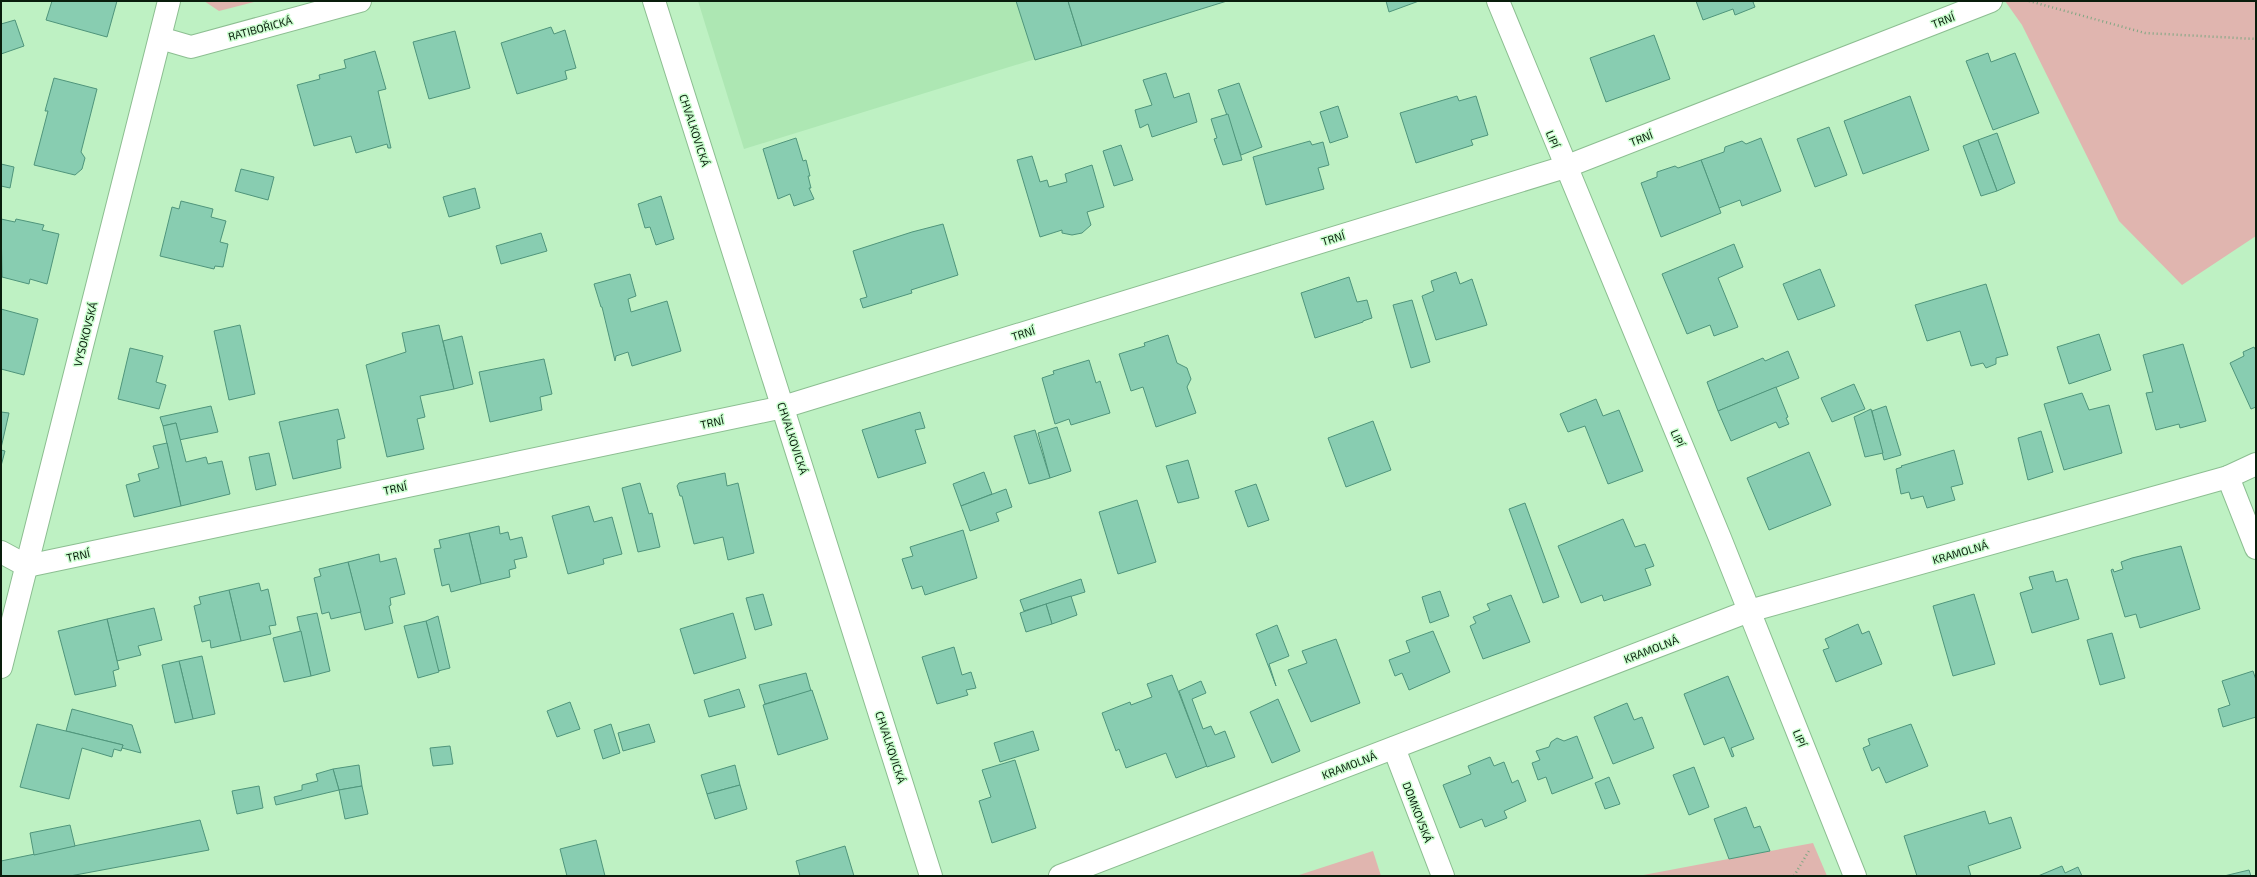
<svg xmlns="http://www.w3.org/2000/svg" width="2257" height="877" viewBox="0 0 2257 877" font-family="'Exo 2',sans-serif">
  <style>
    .built { fill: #ade7b3 }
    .green { fill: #e0b5af }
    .building { fill: #88cdb1; stroke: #4f957b }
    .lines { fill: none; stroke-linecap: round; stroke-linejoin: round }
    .minor-casing { stroke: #8cbe91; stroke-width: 24 }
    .path { stroke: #7ea682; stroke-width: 2.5; stroke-dasharray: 1 3; stroke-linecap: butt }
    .minor { stroke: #fff; stroke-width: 22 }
    .labels { text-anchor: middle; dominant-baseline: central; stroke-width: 3; stroke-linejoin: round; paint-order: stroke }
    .street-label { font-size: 11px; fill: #091d0c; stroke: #cbfecf }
  </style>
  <rect width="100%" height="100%" fill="#bef1c3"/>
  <polygon class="built" points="698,1 1223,1 744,149"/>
  <g class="green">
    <polygon points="204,1 258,1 219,11"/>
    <polygon points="2005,1 2256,1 2256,236 2182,285 2119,221 2022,25"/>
    <polygon points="1813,843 1827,876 1638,876"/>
    <polygon points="1373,851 1381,876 1296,876"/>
  </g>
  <g class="building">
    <polygon points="52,1 117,1 107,37 46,20"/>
    <polygon points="1016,1 1068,1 1082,46 1035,60"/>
    <polygon points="1068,1 1227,1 1082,46"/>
    <polygon points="1386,1 1419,1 1389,12"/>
    <polygon points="1696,1 1756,1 1753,2 1755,7 1735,15 1733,9 1703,20"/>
    <polygon points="15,20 24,46 1,54 1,24"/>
    <polygon points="551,27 554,34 565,30 576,68 565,71 567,79 517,94 501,43"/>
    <polygon points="455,31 470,88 429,99 413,42"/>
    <polygon points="1654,35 1670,79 1606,102 1590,58"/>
    <polygon points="375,51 386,89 378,91 391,148 388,148 387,144 356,153 351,136 314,146 297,85 320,79 319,75 346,68 344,60"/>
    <polygon points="1988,53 1991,62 2015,53 2039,113 1993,130 1966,61"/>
    <polygon points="1166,73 1174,98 1189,93 1197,122 1152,137 1148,124 1140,128 1135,110 1152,105 1143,80"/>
    <polygon points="54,78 97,89 81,152 85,158 82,169 75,175 34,165 48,111 45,111"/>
    <polygon points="1239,83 1262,147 1241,155 1218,90"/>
    <polygon points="1457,96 1459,101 1476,96 1488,135 1471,140 1473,145 1416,163 1400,113"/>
    <polygon points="1910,96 1929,150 1863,174 1844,121"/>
    <polygon points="1338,106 1348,137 1330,143 1320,112"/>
    <polygon points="1228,114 1242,160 1223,165 1214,139 1217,138 1211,119"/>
    <polygon points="1829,127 1847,175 1815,187 1797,139"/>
    <polygon points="1997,133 2015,183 1997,191 1978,140"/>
    <polygon points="796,138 803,161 806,160 810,176 808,176 811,188 809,188 814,199 794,206 790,194 778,199 763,149"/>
    <polygon points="1761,138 1781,191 1742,206 1740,200 1719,208 1701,160 1724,152 1725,147 1742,141 1746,144"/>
    <polygon points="1978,140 1997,191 1981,196 1963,146"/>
    <polygon points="1310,141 1312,145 1323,142 1329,165 1318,168 1324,189 1266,205 1253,157"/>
    <polygon points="1121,145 1133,180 1114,186 1103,151"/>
    <polygon points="1032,156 1040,182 1047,180 1049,187 1067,182 1065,174 1092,165 1104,207 1087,212 1091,225 1082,233 1072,235 1062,233 1062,230 1040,237 1017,160"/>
    <polygon points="1701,160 1721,213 1661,237 1641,183 1657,177 1657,172 1675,166 1678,168"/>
    <polygon points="1,164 14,167 10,188 1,186"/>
    <polygon points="241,169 274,177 268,200 235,191"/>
    <polygon points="475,188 480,208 449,217 443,197"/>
    <polygon points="661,196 674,239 656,245 650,227 645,228 638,204"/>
    <polygon points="181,201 213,209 211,217 226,221 220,242 228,244 223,267 215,266 214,269 160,256 172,207 179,209"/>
    <polygon points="1,219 15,222 16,219 44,225 42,230 59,234 47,284 30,279 29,284 2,277"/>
    <polygon points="943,224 958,275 911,290 912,293 863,308 860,299 867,297 853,251 912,232"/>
    <polygon points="541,233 547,251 501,264 496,246"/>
    <polygon points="1734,244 1743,267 1718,278 1738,327 1714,336 1710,325 1687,334 1662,274"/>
    <polygon points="1820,269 1835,306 1798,320 1783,284"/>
    <polygon points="1456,272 1460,284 1472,279 1487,325 1436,340 1422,296 1434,291 1431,281"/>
    <polygon points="630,274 636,296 628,299 631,312 667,301 681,351 632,366 628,352 616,356 615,361 602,307 601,307 594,284"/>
    <polygon points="1349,277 1357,302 1367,300 1372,318 1363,321 1363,322 1315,338 1301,293"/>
    <polygon points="1986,284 2008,355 1996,358 1996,364 1986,368 1983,363 1971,366 1960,331 1927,341 1915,305"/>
    <polygon points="1412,300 1430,362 1411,368 1393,305"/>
    <polygon points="1,309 38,319 24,375 1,369"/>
    <polygon points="240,325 255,394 229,400 214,331"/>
    <polygon points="439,325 454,389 420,396 425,417 417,419 424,449 387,457 366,365 406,352 402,333"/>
    <polygon points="2099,334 2111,370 2069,384 2057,347"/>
    <polygon points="1168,335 1177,363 1187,368 1191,379 1187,387 1196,413 1156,427 1143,387 1131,391 1119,354 1145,346 1144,343"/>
    <polygon points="462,336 473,384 454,389 443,341"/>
    <polygon points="2183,344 2206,421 2180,428 2179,424 2156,430 2146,393 2153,392 2143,355"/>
    <polygon points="2254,347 2256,351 2256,407 2251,409 2230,363 2244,356 2243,352"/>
    <polygon points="130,348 163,356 156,382 166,385 159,409 118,399"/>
    <polygon points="1788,351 1799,378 1718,411 1707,382 1763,358 1765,361"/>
    <polygon points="544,359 552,394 540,397 542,410 490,422 479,372"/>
    <polygon points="1089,360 1096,383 1100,381 1110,413 1071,425 1069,419 1055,424 1042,378 1054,374 1053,371"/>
    <polygon points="1854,384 1865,409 1832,422 1821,398"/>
    <polygon points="1776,387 1788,417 1786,418 1789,424 1779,428 1776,422 1731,441 1718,411"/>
    <polygon points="2082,393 2089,410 2109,405 2122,453 2064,470 2044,404"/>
    <polygon points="1596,399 1603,416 1619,410 1643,471 1608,484 1585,426 1568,432 1560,414"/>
    <polygon points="211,406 218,432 179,440 176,423 163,426 160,417"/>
    <polygon points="1886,406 1901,455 1884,460 1872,411"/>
    <polygon points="338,409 345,438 337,440 341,468 293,479 279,422"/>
    <polygon points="1871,409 1883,453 1865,457 1854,417"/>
    <polygon points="1,412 9,413 1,448"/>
    <polygon points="920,412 925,428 915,430 926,463 878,478 862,430"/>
    <polygon points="1373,421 1391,470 1346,487 1328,438"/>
    <polygon points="176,423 186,462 206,457 208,464 222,461 230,494 181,506 163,426"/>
    <polygon points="1057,427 1071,471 1050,478 1038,433"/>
    <polygon points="1035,430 1050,478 1029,484 1014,436"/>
    <polygon points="2041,431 2053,472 2028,480 2018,438"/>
    <polygon points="167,443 181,506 134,517 126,485 140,481 138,474 159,468 153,446"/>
    <polygon points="1,450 5,451 1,466"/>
    <polygon points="1954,450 1963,484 1951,487 1955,500 1927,508 1923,496 1911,499 1909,492 1901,494 1896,469 1902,467 1901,466"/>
    <polygon points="1809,452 1831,505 1769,530 1747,478"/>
    <polygon points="269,453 276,485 256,490 249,457"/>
    <polygon points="1188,460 1199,498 1178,503 1166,466"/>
    <polygon points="984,472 992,494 961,506 953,484"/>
    <polygon points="725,473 727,486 738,483 754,553 728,560 723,537 694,544 682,496 680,496 677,486 679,483"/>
    <polygon points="640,483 649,514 652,513 660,547 638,552 622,488"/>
    <polygon points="1256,484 1269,520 1248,527 1235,491"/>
    <polygon points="1006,489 1012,507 996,513 999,521 970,531 961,506"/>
    <polygon points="1137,500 1156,562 1118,574 1099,512"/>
    <polygon points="1525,503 1559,597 1543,603 1509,509"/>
    <polygon points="589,506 594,522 612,517 622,554 603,559 604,564 568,574 552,516"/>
    <polygon points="1623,519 1635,547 1645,544 1654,566 1645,569 1651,585 1604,601 1602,595 1581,603 1558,546"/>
    <polygon points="499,526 500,534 508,532 510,540 522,537 527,557 514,560 516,568 509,570 510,577 481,584 469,533"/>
    <polygon points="963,530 977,578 925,595 922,586 912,589 902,559 913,556 910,547"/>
    <polygon points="469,533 481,584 451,592 449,584 442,586 434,549 441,548 439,540"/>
    <polygon points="2181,546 2200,609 2140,628 2136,614 2125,617 2111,570 2113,569 2114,572 2123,569 2121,562 2132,558"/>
    <polygon points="379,554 380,562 396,558 405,594 390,598 391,605 389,606 393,623 365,630 348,562"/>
    <polygon points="348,562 361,612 331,619 329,612 322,614 314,578 321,576 319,569"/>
    <polygon points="2053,571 2056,582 2067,579 2079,619 2032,633 2020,593 2033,589 2029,577"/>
    <polygon points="1081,579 1085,592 1024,611 1020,600"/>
    <polygon points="259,583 261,591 268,589 276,625 269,626 271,634 241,641 229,590"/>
    <polygon points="229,590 241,641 211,648 210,640 202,642 194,606 201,604 199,597"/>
    <polygon points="1440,591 1449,616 1430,623 1422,597"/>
    <polygon points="763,594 772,625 755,630 746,598"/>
    <polygon points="1974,594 1995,664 1953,676 1933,606"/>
    <polygon points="1511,595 1530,642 1483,659 1470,626 1476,623 1473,617 1490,610 1487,604"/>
    <polygon points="1071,596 1077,615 1052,624 1046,604"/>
    <polygon points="1046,604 1052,624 1026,632 1020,613"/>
    <polygon points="154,608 162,640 138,646 141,655 117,661 107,619"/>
    <polygon points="317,613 330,671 311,676 297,617"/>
    <polygon points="733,613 746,658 694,674 680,629"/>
    <polygon points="438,616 450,668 438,671 426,621"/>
    <polygon points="107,619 119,669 113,671 116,686 75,695 58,631"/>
    <polygon points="426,621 439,672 418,678 404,626"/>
    <polygon points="1858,624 1862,634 1869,631 1882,664 1836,682 1823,650 1829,648 1825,639"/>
    <polygon points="1277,625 1289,656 1269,664 1276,686 1256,634"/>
    <polygon points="301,631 311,676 284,682 273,638"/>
    <polygon points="1433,631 1450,672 1409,690 1402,673 1395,676 1389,660 1410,652 1406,641"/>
    <polygon points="2112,633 2125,678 2100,685 2087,640"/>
    <polygon points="1336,639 1360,703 1311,722 1288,670 1307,663 1302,651"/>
    <polygon points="954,647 962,675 971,672 976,688 966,690 968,695 937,704 922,657"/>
    <polygon points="202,656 215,714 193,719 179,661"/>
    <polygon points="179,661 193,719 175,723 162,665"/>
    <polygon points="2253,671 2256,680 2256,717 2223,727 2218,709 2230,705 2222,681"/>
    <polygon points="806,673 811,691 765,704 759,685"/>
    <polygon points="1172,675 1207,766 1176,778 1166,753 1126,768 1119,749 1116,751 1102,713 1130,702 1131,705 1152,697 1147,684"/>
    <polygon points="1728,676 1754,739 1731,748 1734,756 1732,757 1724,737 1704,745 1684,694"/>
    <polygon points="1201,681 1206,693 1192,699 1203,729 1211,726 1215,735 1225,731 1235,757 1207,767 1179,691"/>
    <polygon points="739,689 745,707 709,717 704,700"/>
    <polygon points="812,690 828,739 778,755 763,705"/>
    <polygon points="1278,699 1300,751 1272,763 1250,712"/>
    <polygon points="570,702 580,729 557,737 547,711"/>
    <polygon points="1627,703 1634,720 1642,717 1654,748 1613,764 1594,717"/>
    <polygon points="72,709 132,725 141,753 122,748 123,745 66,731"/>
    <polygon points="37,724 123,745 121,751 114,749 112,757 82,748 69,799 20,787"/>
    <polygon points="611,724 620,753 603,759 594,730"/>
    <polygon points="649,724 655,742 623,751 618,733"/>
    <polygon points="1911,724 1928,766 1886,783 1879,767 1872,771 1863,748 1870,745 1868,739"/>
    <polygon points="1033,731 1039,750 1000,762 994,743"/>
    <polygon points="1577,736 1593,778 1552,794 1546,777 1538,780 1532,763 1540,760 1536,751 1549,747 1551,742 1557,738 1564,741"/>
    <polygon points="450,746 453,764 433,766 430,748"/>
    <polygon points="1490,757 1494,766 1504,762 1512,783 1518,780 1526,801 1504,811 1507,818 1485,827 1482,819 1460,828 1443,785 1471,774 1468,766"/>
    <polygon points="1015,760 1036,828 992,843 979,801 991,797 982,770"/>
    <polygon points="359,765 362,786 339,790 333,769"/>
    <polygon points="735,765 740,785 707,794 701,775"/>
    <polygon points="1694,767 1709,807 1689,815 1673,775"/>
    <polygon points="333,769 339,790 276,805 274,797 302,790 302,785 318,781 316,774"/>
    <polygon points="1609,777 1620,804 1605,809 1595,783"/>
    <polygon points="740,785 747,809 715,819 707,794"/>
    <polygon points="259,786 263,808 237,814 232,791"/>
    <polygon points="362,786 368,814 345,819 339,790"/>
    <polygon points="1746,807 1754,828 1760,826 1770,851 1729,859 1714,819"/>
    <polygon points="1985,811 1989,824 2011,817 2021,848 1968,866 1971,876 1917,876 1904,836"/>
    <polygon points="200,820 209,850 70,876 1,876 1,861"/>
    <polygon points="70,825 75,846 34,855 30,833"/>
    <polygon points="596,840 605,876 567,876 560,849"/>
    <polygon points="845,846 854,876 800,876 796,861"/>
    <polygon points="2062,866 2065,873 2078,867 2082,876 2038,876"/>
    <polygon points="2249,870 2251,876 2224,876"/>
  </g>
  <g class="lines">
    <g class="minor-casing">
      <g id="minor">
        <polyline points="654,1 931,876"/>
        <polyline points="1498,1 1720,538 1855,876"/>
        <polyline points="160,38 191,47 360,1"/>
        <polyline points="2228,477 2256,548"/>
        <polyline points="1,552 27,566 783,407 1565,167 1991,1"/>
        <polyline points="1,667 169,1"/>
        <polyline points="1394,748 1443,876"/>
        <polyline points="1060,876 1749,611 2228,477 2256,464"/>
      </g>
    </g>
    <g class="path">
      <polyline points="2029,1 2145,33 2256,39"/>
      <polyline points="1794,876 1810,849"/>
    </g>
    <use href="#minor" class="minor"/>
  </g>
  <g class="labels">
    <g class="street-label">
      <text transform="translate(1943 20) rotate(-21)">TRNÍ</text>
      <text transform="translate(260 28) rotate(-15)">RATIBOŘICKÁ</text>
      <text transform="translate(695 130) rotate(72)">CHVALKOVICKÁ</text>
      <text transform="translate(1641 138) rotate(-21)">TRNÍ</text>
      <text transform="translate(1553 139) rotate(68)">LIPÍ</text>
      <text transform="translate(1333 238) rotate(-17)">TRNÍ</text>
      <text transform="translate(1023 333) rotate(-17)">TRNÍ</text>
      <text transform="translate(85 334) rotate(-76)">VYSOKOVSKÁ</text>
      <text transform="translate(712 422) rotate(-12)">TRNÍ</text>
      <text transform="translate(793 438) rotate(72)">CHVALKOVICKÁ</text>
      <text transform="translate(1678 438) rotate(67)">LIPÍ</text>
      <text transform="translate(395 488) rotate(-12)">TRNÍ</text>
      <text transform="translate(1960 552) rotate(-16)">KRAMOLNÁ</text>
      <text transform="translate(78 555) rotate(-12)">TRNÍ</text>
      <text transform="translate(1651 649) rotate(-21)">KRAMOLNÁ</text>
      <text transform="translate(1800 738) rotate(68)">LIPÍ</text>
      <text transform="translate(891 747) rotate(72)">CHVALKOVICKÁ</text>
      <text transform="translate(1349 765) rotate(-21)">KRAMOLNÁ</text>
      <text transform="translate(1418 812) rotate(69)">DOMKOVSKÁ</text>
    </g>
  </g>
  <rect width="2257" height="877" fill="none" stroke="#091d0c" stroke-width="4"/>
</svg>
